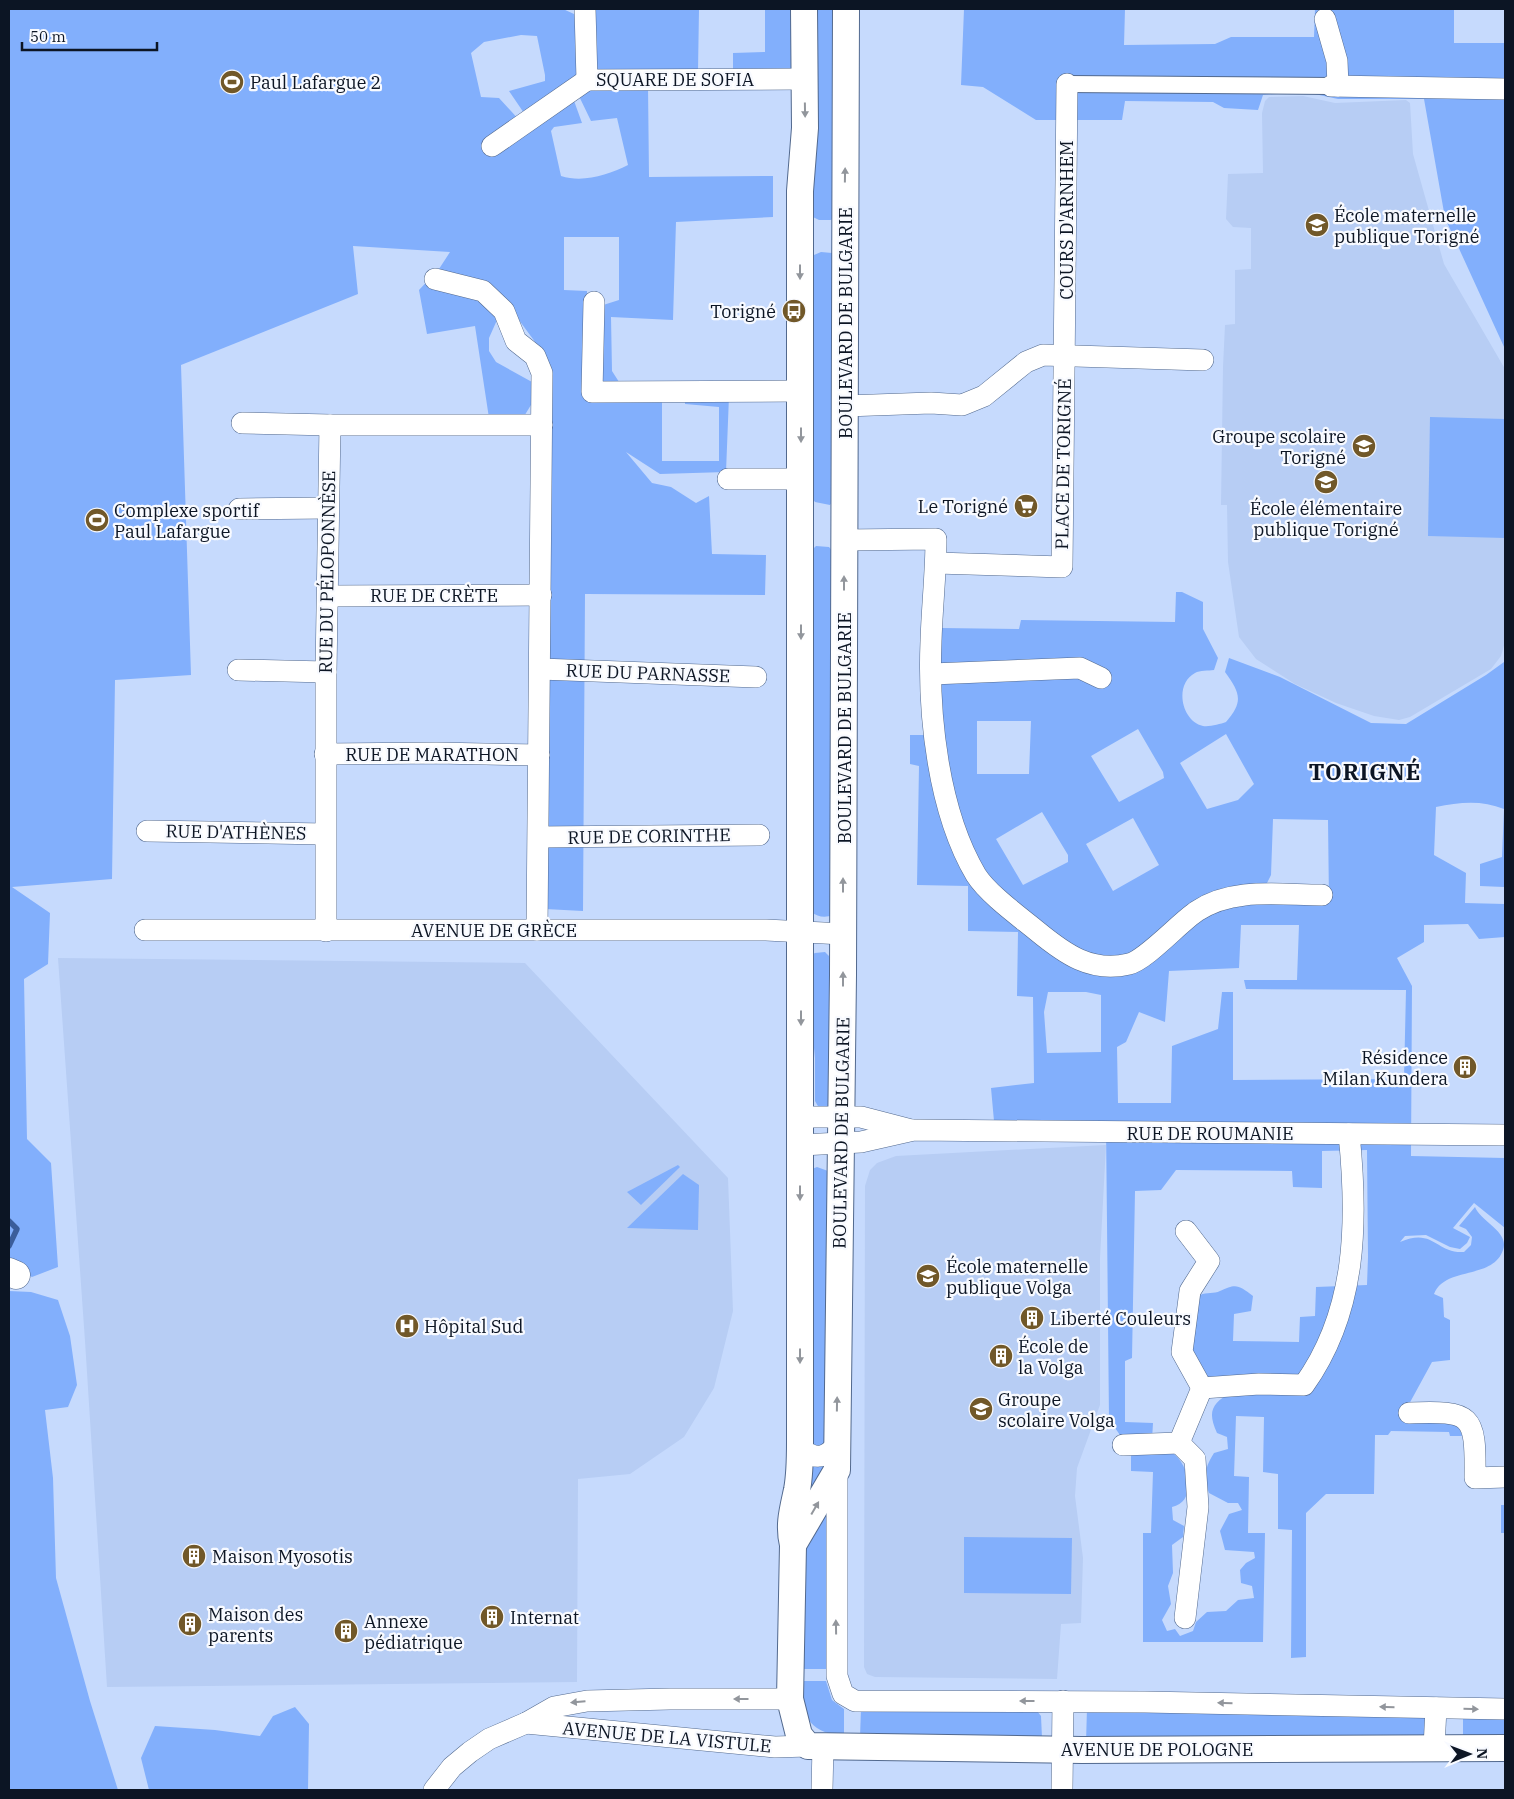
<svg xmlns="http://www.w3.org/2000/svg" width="1514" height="1799" viewBox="0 0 1514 1799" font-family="'IBM Plex Serif',serif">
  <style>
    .built { fill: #b7cdf4 }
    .green { fill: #82affc; fill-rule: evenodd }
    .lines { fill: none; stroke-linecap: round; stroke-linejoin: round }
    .stream { stroke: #3b5d9a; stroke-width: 5.5 }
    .pedestrian-casing { stroke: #52698e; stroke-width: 18 }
    .minor-casing { stroke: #52698e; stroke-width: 22 }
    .tertiary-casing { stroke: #52698e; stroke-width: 28 }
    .trunk-casing { stroke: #52698e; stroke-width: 29 }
    .pedestrian { stroke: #fff; stroke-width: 16 }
    .minor { stroke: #fff; stroke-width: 21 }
    .tertiary { stroke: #fff; stroke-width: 26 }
    .trunk { stroke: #fff; stroke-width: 28 }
    .oneway { fill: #92969c }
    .labels { text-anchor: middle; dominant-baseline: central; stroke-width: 4.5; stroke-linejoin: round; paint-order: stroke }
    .street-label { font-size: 18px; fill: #0c1524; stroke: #f8faff }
    .poi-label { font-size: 18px; fill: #0c1524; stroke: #f8faff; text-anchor: start }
    .district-label { font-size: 22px; font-weight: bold; letter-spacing: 1px; fill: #0c1524; stroke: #f8faff }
  </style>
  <rect width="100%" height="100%" fill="#c6dafd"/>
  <g class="built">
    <polygon points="1303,96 1335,103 1406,100 1410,103 1413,154 1444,264 1505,369 1505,642 1501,656 1491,669 1410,717 1399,720 1374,716 1336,703 1295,684 1256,659 1239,637 1228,562 1227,505 1221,505 1223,367 1225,325 1235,324 1235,270 1251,269 1251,228 1233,227 1226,219 1228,174 1263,173 1262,113 1265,101 1269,97"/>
    <polygon points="58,958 525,963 728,1178 733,1311 714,1388 684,1437 630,1474 578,1479 577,1682 107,1687 85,1341"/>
    <polygon points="1106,1145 1100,1258 1100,1405 1077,1468 1075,1496 1083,1558 1081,1623 1061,1624 1057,1679 875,1677 867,1674 864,1667 865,1186 870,1170 877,1163 896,1156"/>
  </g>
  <g class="green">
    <path d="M9,9h554l11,5 6,-5h119l-1,62 -104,5 -68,40 -17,-25 36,-10v-6l-8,-39 -16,-1 -37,7 -13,11 10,44 18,1 22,24 52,-24 9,25 -28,4 -3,4 10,45c22,7 47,-1 67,-11l-11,-47 -26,3 -14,-29 12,-6h59l1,91 124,-1v41l-97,5 -3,98 -62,-3 1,54 16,25 34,3v62h57v-54l-34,-3v-9l44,1 -3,76 -66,2 -34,-22 26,31 19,4 25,16 13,-7 3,58 54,1 -1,40 -180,-1 -2,317 -38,-2 -1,-555 -31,-42 -16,8 -8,18v13l7,11 36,20 2,18 -11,18h-34l-14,-92 -48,8 -8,-44 20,-21 11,-17 -97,-6 5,48 -177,71 10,310 -76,5 -3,199 -100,8 38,26 -2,51 -24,15 3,160 24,24 7,104 -26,10 -23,-12zM564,237h55v63l-22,7 -10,-7v-9l-23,-1z"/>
    <polygon points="765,9 797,9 797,72 733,73 733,53 765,52"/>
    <polygon points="811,9 839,9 836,215 831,220 819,220 813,217"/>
    <polygon points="964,9 1125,9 1124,45 1215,44 1231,37 1314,37 1315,9 1454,9 1454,43 1505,43 1505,349 1445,218 1424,99 1338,99 1305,92 1263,95 1258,110 1224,108 1213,102 1125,101 1122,120 1036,120 983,87 961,85"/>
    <polygon points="821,252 832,253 835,498 830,505 815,502 812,498 812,262 814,255"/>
    <polygon points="1430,417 1505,419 1505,538 1428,536"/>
    <path d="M816,546l13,1 4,5v363c-8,3 -15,2 -22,-3l1,-362z"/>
    <path d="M1176,592h6l21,10v27l15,29 -4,12c-6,1 -14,0 -19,3 -21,11 -14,48 8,53 7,1 17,-2 23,-4 18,-21 14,-29 -1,-50l4,-14 51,19 91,46 35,1 80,-49 18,-13 1,-7v215l-1,17 -24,-1v-22l22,-7 2,-48c-22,-9 -44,-7 -68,-2l-2,48 32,18 -1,30 40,1v33l-26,2 -11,-15 -44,1v17l-27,16 15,28 -1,170 94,2v70l-31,-25 -21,25 17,9 -3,6 -7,6 -10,-2 -24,-12 -21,1 -5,6c34,-15 36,12 64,10l7,-7 1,-8 -6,-8 -7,-3 16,-19c5,14 35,25 28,43 -10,30 -58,16 -69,44l9,4 1,19 6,3v40l-18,2 -24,44 49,13 5,17h-12l-1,-4 -58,-1 -3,4h-13l-1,59h-48l-20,19v144l-15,1 1,-128 -14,-1v-55l-15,-2 1,-55 -28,-1 -2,60 15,1 -1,56h17l-2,109h-120v-109h8l2,-61 -22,-1v-17l40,-2c18,10 27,50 1,55l1,13 11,6 -1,11 -11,8 1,28 -5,13 3,18 -9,16 5,11 8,-2 5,7 13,-5 3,-9 11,-10 19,-1 12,-11 16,-2 -2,-12 -11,-3 -1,-13 6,-7 9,-5 -1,-6 -29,-2 -5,-19 9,-17 13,-4 -4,-7h-10l-19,-10c-6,-16 -4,-26 5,-40l14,-4 -1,-12 -10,-4c-10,-22 -5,-29 14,-41 -53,-27 -44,-45 -31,-97 7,-3 14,-1 20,-4 16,-8 19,-6 33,5l-2,15 -17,3 -1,27 66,1 1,-25 15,-1 1,-29 51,-2 1,-28 -1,-107 -45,1v37l-29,-1 -1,-16 -116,-1 -15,20 -26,1 -3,167 -7,3v61l28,1 -1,17 -28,1 -15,-22 -3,-294 -112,-4 -3,-33 43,-5 -1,-86 -16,-1 1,-64 -50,-1v-45l-51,-1 2,-119 -9,-2v-29h18l13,-107 78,1 2,-9 154,2zM977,721h54l-2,53h-52zM1138,729l25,43 1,6 -45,24 -28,-46zM1226,734l28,50 -16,16 -31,9 -27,-46zM1042,812l26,43v7l-45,23 -27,-46zM1133,818l26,47 -46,26 -27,-47zM1273,819l55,1 1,82 -63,-17 5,-10zM1241,925h58l-2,55h-53l2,9 160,1 -2,89 -171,1v-88h-11l-4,37 -46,17 -1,57h-53l-1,-56 9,-5 13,-30 26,10 4,-51 70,-3zM1048,992h38l15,3v57l-54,1 -3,-41z"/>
    <polygon points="825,952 832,959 828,1108 819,1108 815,1101 815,1058 808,987 811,955 815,953"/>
    <polygon points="678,1165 680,1167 641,1205 627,1192"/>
    <polygon points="817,1167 828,1171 831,1433 820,1451 805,1442 812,1169"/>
    <polygon points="683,1174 699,1185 698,1230 627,1228"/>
    <polygon points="9,1291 31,1292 58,1300 70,1336 77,1385 68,1407 45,1410 53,1478 56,1578 90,1701 118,1790 9,1790"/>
    <polygon points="805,1459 828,1459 800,1510"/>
    <polygon points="830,1498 829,1669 803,1669 804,1532"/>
    <rect x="1501" y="1505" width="4" height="28"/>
    <polygon points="964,1537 1072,1538 1071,1594 964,1593"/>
    <path d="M800,1681h26l6,19 12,9v27c-40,-4 -39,-22 -44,-55z"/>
    <polygon points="295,1707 309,1724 308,1790 149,1790 141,1758 155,1726 215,1730 260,1736 273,1716"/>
    <polygon points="1087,1708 1094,1712 1428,1714 1429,1741 1086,1743"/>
    <polygon points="861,1709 1037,1711 1041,1716 1042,1738 860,1737"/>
    <polygon points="1463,1715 1505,1716 1505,1742 1463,1742"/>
  </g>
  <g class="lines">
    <polyline class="stream" points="9,1221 17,1229 9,1246"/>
    <g class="pedestrian-casing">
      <polyline id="pedestrian" points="1067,84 1331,86"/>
    </g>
    <g class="minor-casing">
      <g id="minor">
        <polyline points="585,9 587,80 804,79"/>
        <polyline points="1325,19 1337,61 1338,86"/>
        <polyline points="1331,86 1505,89"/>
        <polyline points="492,146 587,80"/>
        <polyline points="435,279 483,291 504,311 516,341 535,356 542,373 537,930"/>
        <polyline points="594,302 592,392 801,391"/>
        <polyline points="845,406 931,403 962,405 984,396 1026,362 1043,355 1203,360"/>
        <polyline points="242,423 330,425"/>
        <polyline points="728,479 801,479"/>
        <polyline points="239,509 328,508"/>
        <path d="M844,540l92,-1c0,34 -4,68 -5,102 -3,74 7,170 45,234 12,19 44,42 61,56 28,23 54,42 92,33 17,-4 51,-42 68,-53 36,-24 83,-16 125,-16"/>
        <polyline points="936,563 1062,567 1067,84"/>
        <polyline points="328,596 541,595"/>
        <polyline points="540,669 756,677"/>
        <polyline points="238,670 326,672"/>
        <polyline points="932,674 1080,668 1101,678"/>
        <polyline points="325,754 436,753 539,755"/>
        <polyline points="147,831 325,834"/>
        <polyline points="539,837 759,835"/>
        <polyline points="145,930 766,930 843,934"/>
        <polyline points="326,931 326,672 330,425 542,425"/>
        <polyline points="801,1117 861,1117 911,1130"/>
        <polyline points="801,1145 861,1142 914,1130 1505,1135"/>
        <polyline points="1186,1231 1209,1261 1190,1291 1182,1352 1202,1388"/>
        <path d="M1202,1388l57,-4 45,1c53,-74 54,-163 45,-251"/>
        <path d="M1409,1413c63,-2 67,0 66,65l30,-1"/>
        <path d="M800,1442l4,9c13,9 22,6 32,-5"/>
        <polyline points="1179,1443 1195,1459 1198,1507 1185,1618"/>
        <polyline points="1179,1443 1202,1388"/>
        <polyline points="1123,1445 1179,1443"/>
        <polyline points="837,1470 837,1676 843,1694 855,1701 1145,1702 1505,1709"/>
        <polyline points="526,1723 775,1747 808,1746"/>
        <polyline points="1434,1748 1436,1708"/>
        <polyline points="434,1790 452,1767 470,1752 489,1739 526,1723 554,1707 587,1701 670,1699 790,1699"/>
        <polyline points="822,1790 823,1746"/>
        <polyline points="1062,1790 1063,1701"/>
      </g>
    </g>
    <g class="tertiary-casing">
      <g id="tertiary">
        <path d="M804,9l1,119 -5,63v1251c0,16 0,32 -3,48 -4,19 -9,35 -4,55l-3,154 9,36 9,11 274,4 423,-2"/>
        <polyline points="793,1545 837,1470 843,975 846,9"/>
      </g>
    </g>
    <g class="trunk-casing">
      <polyline id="trunk" points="9,1272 16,1275"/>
    </g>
    <use href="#pedestrian" class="pedestrian"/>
    <use href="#minor" class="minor"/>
    <use href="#tertiary" class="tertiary"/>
    <use href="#trunk" class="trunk"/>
  </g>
  <defs><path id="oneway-solid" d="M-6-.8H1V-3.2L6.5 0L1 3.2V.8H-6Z" transform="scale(1.25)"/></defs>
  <g class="oneway">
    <use href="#oneway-solid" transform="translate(805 110) rotate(89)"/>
    <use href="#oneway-solid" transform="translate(845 175) rotate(-89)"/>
    <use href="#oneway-solid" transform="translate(800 272) rotate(90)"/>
    <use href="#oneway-solid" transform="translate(801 435) rotate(90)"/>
    <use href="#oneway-solid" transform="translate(844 583) rotate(-90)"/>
    <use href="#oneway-solid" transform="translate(801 632) rotate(90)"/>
    <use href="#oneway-solid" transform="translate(843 885) rotate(-90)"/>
    <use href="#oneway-solid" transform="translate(843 979) rotate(-90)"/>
    <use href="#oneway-solid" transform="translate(801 1018) rotate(90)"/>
    <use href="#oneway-solid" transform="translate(800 1193) rotate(90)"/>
    <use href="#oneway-solid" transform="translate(800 1356) rotate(90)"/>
    <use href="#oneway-solid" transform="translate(837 1404) rotate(-89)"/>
    <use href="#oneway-solid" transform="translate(815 1508) rotate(-60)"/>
    <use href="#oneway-solid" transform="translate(836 1627) rotate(-91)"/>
    <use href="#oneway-solid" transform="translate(741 1699) rotate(180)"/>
    <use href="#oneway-solid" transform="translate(1027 1701) rotate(180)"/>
    <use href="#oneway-solid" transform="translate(578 1702) rotate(175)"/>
    <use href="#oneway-solid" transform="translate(1225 1703) rotate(-179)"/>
    <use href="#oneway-solid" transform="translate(1387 1707) rotate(-179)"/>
    <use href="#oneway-solid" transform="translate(1471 1709) rotate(1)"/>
  </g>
  <defs>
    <g id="stadium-disc" transform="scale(1.25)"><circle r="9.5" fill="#715829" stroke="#f8faff"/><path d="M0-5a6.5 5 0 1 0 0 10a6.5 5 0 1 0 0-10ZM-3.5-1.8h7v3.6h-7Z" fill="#fff"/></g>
    <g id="school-disc" transform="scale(1.25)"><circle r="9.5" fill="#715829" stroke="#f8faff"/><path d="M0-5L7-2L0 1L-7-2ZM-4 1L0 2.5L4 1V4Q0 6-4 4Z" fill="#fff"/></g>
    <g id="bus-disc" transform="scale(1.25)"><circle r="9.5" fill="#715829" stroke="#f8faff"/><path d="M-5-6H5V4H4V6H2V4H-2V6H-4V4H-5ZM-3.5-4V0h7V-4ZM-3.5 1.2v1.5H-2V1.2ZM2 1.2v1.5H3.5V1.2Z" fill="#fff"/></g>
    <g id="supermarket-disc" transform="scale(1.25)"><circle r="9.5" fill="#715829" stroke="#f8faff"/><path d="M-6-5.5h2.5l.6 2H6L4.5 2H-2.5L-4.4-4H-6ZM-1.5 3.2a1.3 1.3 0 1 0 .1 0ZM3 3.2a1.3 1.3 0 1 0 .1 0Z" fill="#fff"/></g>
    <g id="building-disc" transform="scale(1.25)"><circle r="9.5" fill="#715829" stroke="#f8faff"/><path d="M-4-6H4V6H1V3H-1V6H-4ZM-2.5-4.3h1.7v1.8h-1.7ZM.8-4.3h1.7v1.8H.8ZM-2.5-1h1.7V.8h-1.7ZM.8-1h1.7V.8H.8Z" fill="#fff"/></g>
    <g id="hospital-disc" transform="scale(1.25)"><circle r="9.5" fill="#715829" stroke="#f8faff"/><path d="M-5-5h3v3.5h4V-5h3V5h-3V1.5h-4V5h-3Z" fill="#fff"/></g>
  </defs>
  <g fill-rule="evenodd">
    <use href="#stadium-disc" x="232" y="82"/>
    <use href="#school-disc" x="1317" y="225"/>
    <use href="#bus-disc" x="794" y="311"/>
    <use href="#school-disc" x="1364" y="446"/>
    <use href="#school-disc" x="1326" y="482"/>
    <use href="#supermarket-disc" x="1026" y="506"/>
    <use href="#stadium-disc" x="97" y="520"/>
    <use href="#building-disc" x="1465" y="1067"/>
    <use href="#school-disc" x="928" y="1276"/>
    <use href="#building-disc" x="1032" y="1318"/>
    <use href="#hospital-disc" x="407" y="1326"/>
    <use href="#building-disc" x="1001" y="1356"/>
    <use href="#school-disc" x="981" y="1409"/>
    <use href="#building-disc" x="194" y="1556"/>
    <use href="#building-disc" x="492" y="1617"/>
    <use href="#building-disc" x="190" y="1624"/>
    <use href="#building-disc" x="346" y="1631"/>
  </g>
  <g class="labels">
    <g class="street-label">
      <text x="675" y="79">SQUARE DE SOFIA</text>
      <text transform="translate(1066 220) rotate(-90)">COURS D'ARNHEM</text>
      <text transform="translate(845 323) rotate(-90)">BOULEVARD DE BULGARIE</text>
      <text transform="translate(1063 464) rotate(-89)">PLACE DE TORIGNÉ</text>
      <text transform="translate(327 572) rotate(-89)">RUE DU PÉLOPONNÈSE</text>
      <text x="434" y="595">RUE DE CRÈTE</text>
      <text transform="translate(648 673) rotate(2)">RUE DU PARNASSE</text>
      <text transform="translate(844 728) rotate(-90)">BOULEVARD DE BULGARIE</text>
      <text x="432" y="754">RUE DE MARATHON</text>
      <text transform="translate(236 832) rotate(1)">RUE D'ATHÈNES</text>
      <text transform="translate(649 836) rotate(-1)">RUE DE CORINTHE</text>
      <text x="494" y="930">AVENUE DE GRÈCE</text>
      <text transform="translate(841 1133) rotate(-89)">BOULEVARD DE BULGARIE</text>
      <text x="1210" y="1133">RUE DE ROUMANIE</text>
      <text transform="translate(667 1737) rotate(5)">AVENUE DE LA VISTULE</text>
      <text x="1157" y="1749">AVENUE DE POLOGNE</text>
    </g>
    <g class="poi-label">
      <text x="250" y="82">Paul Lafargue 2</text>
      <text x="1334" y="215">École maternelle<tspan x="1334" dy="21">publique Torigné</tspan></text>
      <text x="776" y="311" text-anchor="end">Torigné</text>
      <text x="1346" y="436" text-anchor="end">Groupe scolaire<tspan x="1346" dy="21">Torigné</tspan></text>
      <text x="1008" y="506" text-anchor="end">Le Torigné</text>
      <text x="1326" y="508" text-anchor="middle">École élémentaire<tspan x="1326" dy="21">publique Torigné</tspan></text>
      <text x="114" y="510">Complexe sportif<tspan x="114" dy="21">Paul Lafargue</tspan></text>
      <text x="1448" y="1057" text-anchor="end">Résidence<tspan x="1448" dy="21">Milan Kundera</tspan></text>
      <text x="946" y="1266">École maternelle<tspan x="946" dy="21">publique Volga</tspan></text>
      <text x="1050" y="1318">Liberté Couleurs</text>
      <text x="424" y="1326">Hôpital Sud</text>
      <text x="1018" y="1346">École de<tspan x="1018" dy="21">la Volga</tspan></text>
      <text x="998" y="1399">Groupe<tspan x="998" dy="21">scolaire Volga</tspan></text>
      <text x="212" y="1556">Maison Myosotis</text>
      <text x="208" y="1614">Maison des<tspan x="208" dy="21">parents</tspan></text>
      <text x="510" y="1617">Internat</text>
      <text x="364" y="1621">Annexe<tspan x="364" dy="21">pédiatrique</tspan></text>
    </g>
    <g class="district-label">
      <text x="1365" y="771">TORIGNÉ</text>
    </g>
  </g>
  <rect width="1514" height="1799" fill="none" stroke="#0c1524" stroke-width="20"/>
  <g transform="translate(1469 1754) rotate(89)" stroke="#f8faff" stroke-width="4" paint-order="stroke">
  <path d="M0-4L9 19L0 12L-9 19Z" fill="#0c1524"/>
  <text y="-8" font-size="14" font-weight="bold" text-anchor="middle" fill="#0c1524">N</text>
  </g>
  <path d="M22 42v8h135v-8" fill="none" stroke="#0c1524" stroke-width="2.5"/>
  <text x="30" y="42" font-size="15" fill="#0c1524" stroke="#f8faff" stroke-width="4" paint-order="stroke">50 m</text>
</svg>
